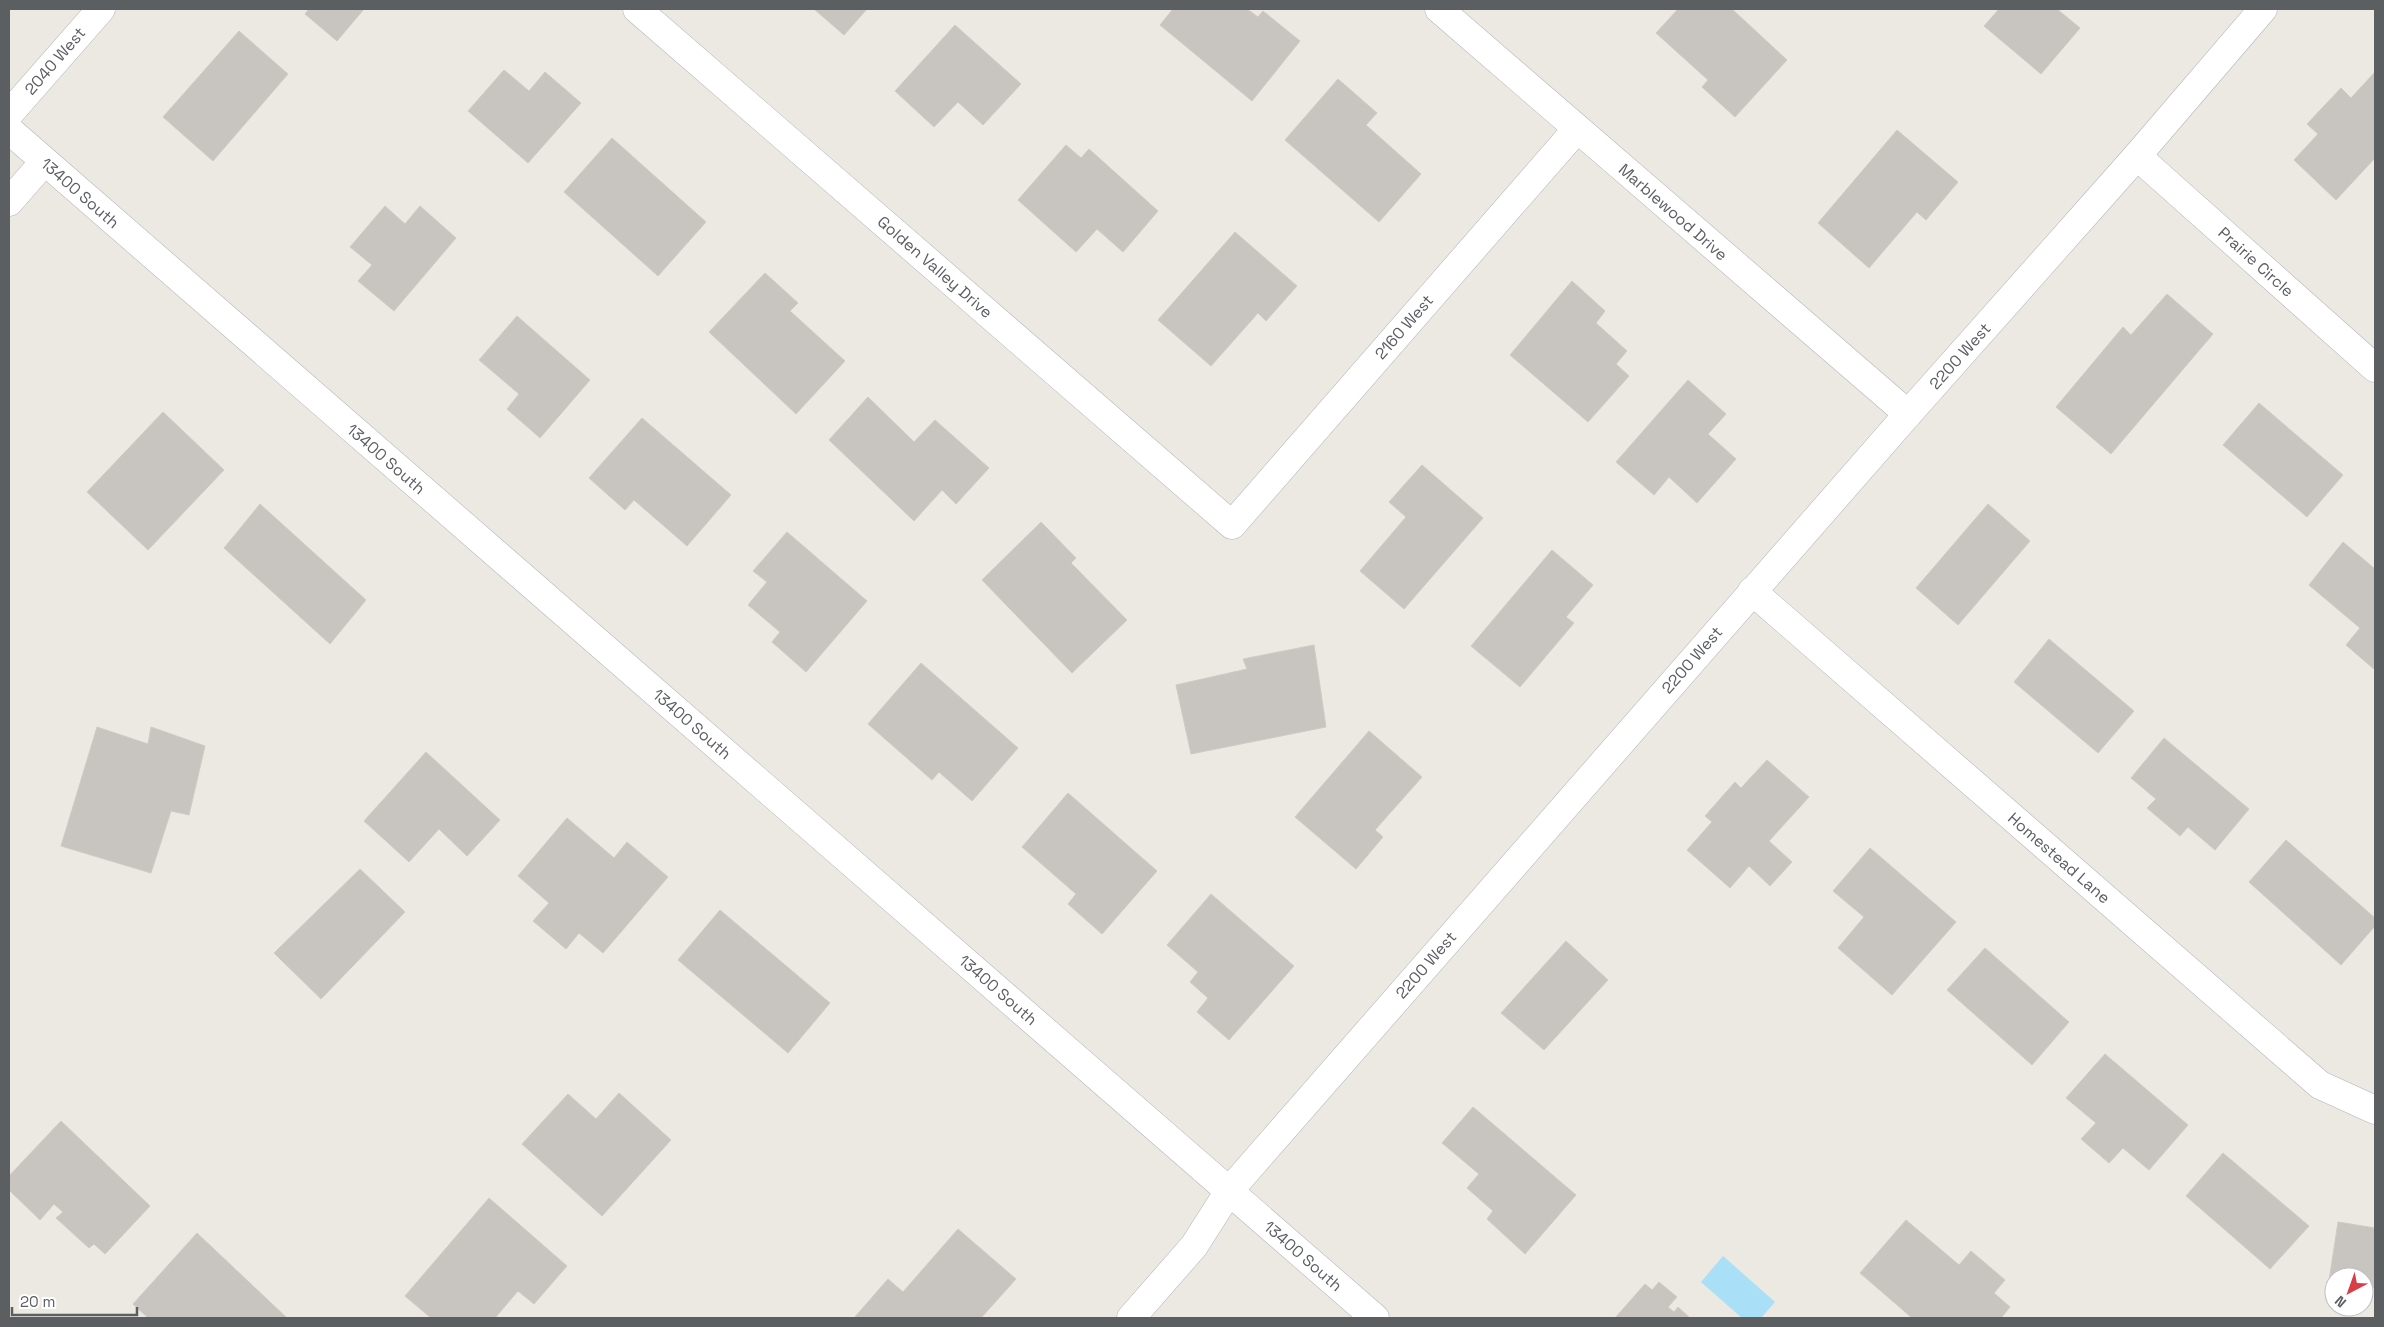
<svg xmlns="http://www.w3.org/2000/svg" width="2384" height="1327" viewBox="0 0 2384 1327" font-family="'Space Grotesk',sans-serif">
  <style>
    .water { fill: #a9dff7 }
    .building { fill: #c8c4c0; stroke: #d1cac2 }
    .lines { fill: none; stroke-linecap: round; stroke-linejoin: round }
    .minor-casing { stroke: #b0b4b7; stroke-width: 29 }
    .tertiary-casing { stroke: #b0b4b7; stroke-width: 29 }
    .minor { stroke: #fff; stroke-width: 28 }
    .tertiary { stroke: #fff; stroke-width: 28 }
    .labels { text-anchor: middle; dominant-baseline: central; stroke-width: 4; stroke-linejoin: round; paint-order: stroke }
    .street-label { font-size: 16px; fill: #5b5f62; stroke: #fff }
  </style>
  <rect width="100%" height="100%" fill="#ece9e3"/>
  <polygon class="water" points="1723,1256 1775,1302 1761,1318 1742,1318 1701,1282"/>
  <g class="building">
    <polygon points="309,9 364,9 337,41 305,14"/>
    <polygon points="814,9 867,9 844,35"/>
    <polygon points="1173,9 1247,9 1258,17 1263,11 1300,41 1252,101 1160,25"/>
    <polygon points="1678,9 1732,9 1787,60 1735,117 1702,87 1708,80 1656,33"/>
    <polygon points="1999,9 2057,9 2080,28 2041,74 1984,26"/>
    <polygon points="955,25 1021,84 983,125 958,102 934,127 895,91"/>
    <polygon points="239,31 288,74 213,161 163,117"/>
    <polygon points="504,70 529,91 545,72 581,103 528,163 468,111"/>
    <polygon points="2375,72 2375,158 2336,200 2294,160 2318,134 2307,124 2341,88 2351,98"/>
    <polygon points="1338,79 1377,113 1366,125 1421,174 1379,222 1285,140"/>
    <polygon points="1897,130 1958,182 1926,220 1917,212 1869,268 1818,223"/>
    <polygon points="612,138 706,222 658,276 564,192"/>
    <polygon points="1066,145 1081,158 1089,149 1158,211 1123,252 1097,229 1076,252 1018,200"/>
    <polygon points="385,206 405,224 420,206 456,238 394,311 358,281 372,265 350,247"/>
    <polygon points="1235,232 1297,286 1266,321 1258,313 1211,366 1158,320"/>
    <polygon points="765,273 798,303 790,311 845,361 796,414 709,332"/>
    <polygon points="1572,281 1605,311 1596,323 1627,351 1616,364 1629,376 1588,422 1510,355"/>
    <polygon points="2167,294 2213,334 2111,454 2056,407 2123,327 2131,335"/>
    <polygon points="517,316 590,380 540,438 507,409 519,394 479,360"/>
    <polygon points="1688,380 1726,414 1708,434 1736,459 1697,503 1669,477 1654,495 1616,462"/>
    <polygon points="868,397 914,442 935,420 989,468 956,504 942,490 914,521 829,440"/>
    <polygon points="2259,403 2343,475 2307,517 2223,445"/>
    <polygon points="163,412 224,470 148,550 87,492"/>
    <polygon points="642,418 731,495 687,546 634,500 625,510 589,478"/>
    <polygon points="1422,465 1483,518 1404,609 1360,571 1406,517 1389,502"/>
    <polygon points="260,504 366,600 330,644 224,548"/>
    <polygon points="1988,504 2030,541 1958,625 1916,588"/>
    <polygon points="1041,522 1076,558 1071,563 1127,620 1072,673 982,580"/>
    <polygon points="787,532 867,601 806,672 772,642 780,632 748,605 767,582 753,571"/>
    <polygon points="2343,542 2375,569 2375,670 2346,645 2360,628 2309,585"/>
    <polygon points="1552,550 1593,585 1566,617 1574,623 1520,687 1471,646"/>
    <polygon points="2049,639 2134,711 2098,753 2014,682"/>
    <polygon points="1314,645 1326,727 1191,754 1176,685 1247,669 1243,659"/>
    <polygon points="921,663 1018,748 972,801 939,772 932,780 868,724"/>
    <polygon points="97,727 148,744 151,727 205,746 189,815 171,811 151,873 61,846"/>
    <polygon points="1369,731 1422,777 1375,830 1383,837 1356,869 1295,817"/>
    <polygon points="2164,738 2249,809 2215,850 2188,827 2180,836 2147,808 2156,799 2131,778"/>
    <polygon points="426,752 500,820 467,856 439,829 409,862 364,821"/>
    <polygon points="1767,760 1809,797 1769,841 1792,862 1770,886 1749,866 1730,888 1687,850 1712,822 1705,816 1735,782 1741,788"/>
    <polygon points="1068,793 1157,871 1102,934 1068,904 1076,894 1022,847"/>
    <polygon points="567,818 614,858 627,842 668,877 603,953 579,933 566,949 533,921 549,903 518,876"/>
    <polygon points="2286,840 2375,918 2375,926 2341,965 2249,882"/>
    <polygon points="1870,848 1956,922 1892,995 1838,948 1864,917 1833,891"/>
    <polygon points="360,869 405,912 321,999 274,953"/>
    <polygon points="1211,894 1294,966 1229,1040 1197,1012 1208,998 1190,982 1198,972 1167,945"/>
    <polygon points="720,910 830,1003 788,1053 678,960"/>
    <polygon points="1566,941 1608,980 1544,1050 1501,1013"/>
    <polygon points="1985,948 2069,1022 2032,1065 1947,990"/>
    <polygon points="2105,1054 2188,1125 2149,1170 2123,1148 2109,1163 2081,1139 2096,1123 2066,1098"/>
    <polygon points="619,1093 671,1140 602,1216 522,1144 568,1094 596,1119"/>
    <polygon points="1473,1107 1576,1195 1525,1254 1487,1219 1493,1211 1467,1188 1479,1174 1442,1143"/>
    <polygon points="61,1121 150,1206 105,1254 94,1244 89,1248 56,1218 63,1212 54,1204 40,1220 9,1190 9,1176"/>
    <polygon points="2223,1153 2309,1226 2270,1269 2186,1196"/>
    <polygon points="489,1198 567,1266 534,1304 518,1291 495,1318 431,1318 405,1296"/>
    <polygon points="1906,1220 1959,1265 1971,1251 2005,1280 1994,1293 2010,1307 2001,1318 1910,1318 1911,1317 1860,1273"/>
    <polygon points="2338,1222 2375,1228 2375,1288 2364,1286 2364,1277 2334,1277 2334,1281 2329,1281"/>
    <polygon points="958,1229 1016,1279 981,1318 854,1318 888,1279 903,1292"/>
    <polygon points="197,1233 287,1318 148,1318 133,1304"/>
    <polygon points="1659,1282 1677,1297 1668,1307 1674,1312 1678,1307 1690,1318 1615,1318 1645,1284 1652,1290"/>
  </g>
  <g class="lines">
    <g class="minor-casing">
      <g id="minor">
        <polyline points="637,9 1232,525 1577,129"/>
        <polyline points="1439,9 1908,414"/>
        <polyline points="9,114 101,9"/>
        <polyline points="2137,156 2375,368"/>
        <polyline points="9,202 44,162"/>
        <polyline points="1752,591 2320,1085 2375,1110"/>
        <polyline points="1131,1318 1194,1246 1229,1191 1908,414 2137,156 2263,9"/>
      </g>
    </g>
    <g class="tertiary-casing">
      <polyline id="tertiary" points="9,130 1375,1318"/>
    </g>
    <use href="#minor" class="minor"/>
    <use href="#tertiary" class="tertiary"/>
  </g>
  <g class="labels">
    <g class="street-label">
      <text transform="translate(55 61) rotate(-49)">2040 West</text>
      <text transform="translate(80 193) rotate(41)">13400 South</text>
      <text transform="translate(1673 212) rotate(41)">Marblewood Drive</text>
      <text transform="translate(2256 262) rotate(42)">Prairie Circle</text>
      <text transform="translate(935 267) rotate(41)">Golden Valley Drive</text>
      <text transform="translate(1404 327) rotate(-49)">2160 West</text>
      <text transform="translate(1960 356) rotate(-48)">2200 West</text>
      <text transform="translate(386 459) rotate(41)">13400 South</text>
      <text transform="translate(1692 660) rotate(-49)">2200 West</text>
      <text transform="translate(692 724) rotate(41)">13400 South</text>
      <text transform="translate(2059 858) rotate(41)">Homestead Lane</text>
      <text transform="translate(1426 965) rotate(-49)">2200 West</text>
      <text transform="translate(998 990) rotate(41)">13400 South</text>
      <text transform="translate(1303 1256) rotate(41)">13400 South</text>
    </g>
  </g>
  <rect width="2384" height="1327" fill="none" stroke="#5b5f62" stroke-width="20"/>
  <g transform="translate(2349 1292) rotate(221)"><circle r="24" fill="#ffffff" stroke="#bdbfc0"/>
  <path d="M0-4L9 19L0 12L-9 19Z" fill="#d93d45"/>
  <text y="-8" font-size="14" font-weight="bold" text-anchor="middle" fill="#5b5f62">N</text>
  </g>
  <path d="M12 1307v8h125v-8" fill="none" stroke="#5b5f62" stroke-width="2.5"/>
  <text x="20" y="1307" font-size="15" fill="#5b5f62" stroke="#ffffff" stroke-width="4" paint-order="stroke">20 m</text>
</svg>
